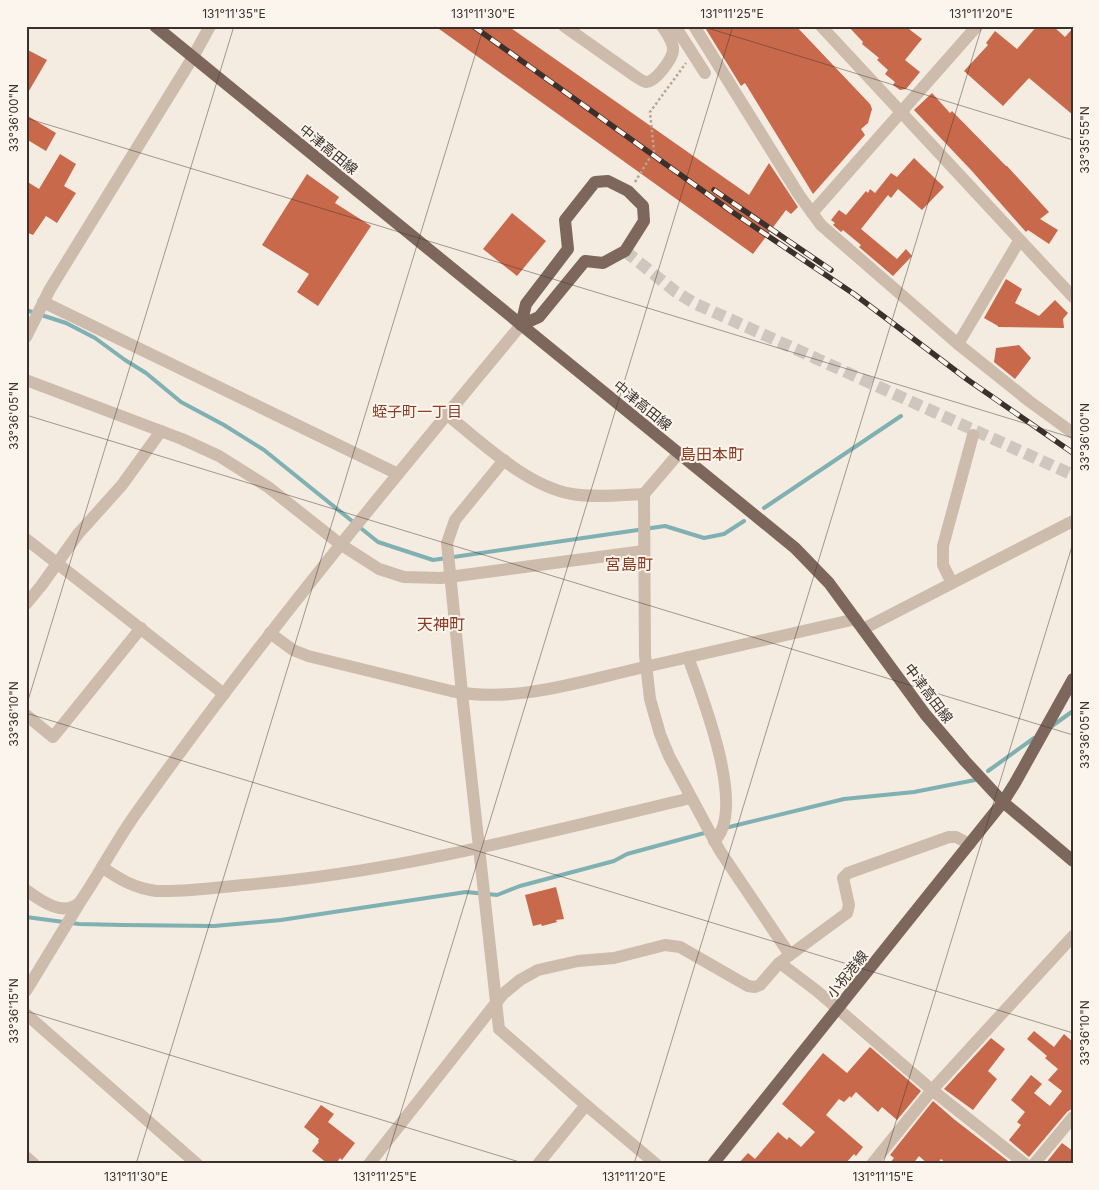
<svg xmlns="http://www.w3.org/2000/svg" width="1099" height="1190" viewBox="0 0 1099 1190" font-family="Inter,'Noto Sans JP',sans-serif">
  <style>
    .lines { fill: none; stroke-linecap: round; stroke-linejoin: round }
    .stream { stroke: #7fb0b2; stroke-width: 4 }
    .building { fill: #c8694b }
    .minor-tunnel { stroke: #cfc6bd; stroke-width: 12; stroke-dasharray: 12 6; stroke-linecap: butt }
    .path { stroke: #b9a596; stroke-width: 2.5; stroke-dasharray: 2.5 2.5; stroke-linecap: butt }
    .minor { stroke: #cdbbac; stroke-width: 12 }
    .major { stroke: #7d675c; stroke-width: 12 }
    .rail-casing { stroke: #3b302b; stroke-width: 5.5 }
    .rail { stroke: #fbf5ee; stroke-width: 4; stroke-dasharray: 11; stroke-linecap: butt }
    .ticks { fill: none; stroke: #3b302b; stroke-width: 1; stroke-opacity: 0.45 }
    .labels { text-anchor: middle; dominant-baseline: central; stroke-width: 4; stroke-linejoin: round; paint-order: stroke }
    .street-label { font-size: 14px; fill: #3b302b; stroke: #fbf5ee }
    .neighbourhood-label { font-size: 15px; fill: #8c3b22; stroke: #fbf5ee }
    .quarter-label { font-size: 16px; fill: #8c3b22; stroke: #fbf5ee }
    .neatline { fill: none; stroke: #3b302b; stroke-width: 2 }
    .ticks-label { font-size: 12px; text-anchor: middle; fill: #3b302b }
  </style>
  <rect width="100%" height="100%" fill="#f4ebe1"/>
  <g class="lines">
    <g class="stream">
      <polyline points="26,310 66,323 95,338 125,360 146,373 181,402 224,425 264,450 378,542 433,560 665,526 704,538 724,534 744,521"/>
      <polyline points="764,508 901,416"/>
      <polyline points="1052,726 1073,711"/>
      <polyline points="988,771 1034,738"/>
      <polyline points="725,828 844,799 914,792 975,780"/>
      <polyline points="26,917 79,924 123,925 214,926 281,920 466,892 497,895 520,886 614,861 627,854 708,832"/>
    </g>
  </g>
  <g class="building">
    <polygon points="435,26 508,26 749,195 769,163 798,207 791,214 786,210 753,254"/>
    <polygon points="704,26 796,26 870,104 872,109 868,123 861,129 865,135 813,194 745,83 741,86"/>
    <polygon points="848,26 905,26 922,39 905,60 920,72 906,89 900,90 893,85 895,82 885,74 888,70 877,60 879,58 862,44 863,42"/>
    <polygon points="1037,26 1053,26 1065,37 1073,28 1073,115 1029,78 1003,106 964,71 988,45 986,43 995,31 1017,49"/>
    <polygon points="26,49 47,60 26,96"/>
    <polygon points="932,93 950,113 952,111 1006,166 1007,166 1049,212 1040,219 1058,230 1049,244 1028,230 1026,232 971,170 914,110"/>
    <polygon points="26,115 56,133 46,151 26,139"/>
    <polygon points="60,154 76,164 64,186 76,193 57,223 46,216 33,235 26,232 26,181 39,189"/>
    <polygon points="914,158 944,187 922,210 898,189 891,198 888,195 861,229 897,259 906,249 912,256 893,276 859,247 861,245 843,230 841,232 833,225 835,223 831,220 839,210 846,215 866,191 868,193 870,189 875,193 891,173 897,177"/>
    <polygon points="307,174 339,197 335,203 371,226 318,306 297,292 309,274 262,245"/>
    <polygon points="512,213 546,241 517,276 483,249"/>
    <polygon points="1006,279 1022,289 1015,303 1039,316 1055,300 1068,313 1063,319 1064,328 998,327 998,326 984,318"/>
    <polygon points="1019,345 1031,358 1015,379 994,362 996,348"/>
    <polygon points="556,887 564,919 556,920 557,922 542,926 541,924 533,926 525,895"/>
    <polygon points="1034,1031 1054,1047 1064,1034 1073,1042 1073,1108 1067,1112 1029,1157 1009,1140 1021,1125 1017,1122 1025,1112 1011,1100 1031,1075 1042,1084 1034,1093 1050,1106 1062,1091 1048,1080 1058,1069 1045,1058 1047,1056 1027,1039"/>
    <polygon points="991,1038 1005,1049 988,1071 997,1079 973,1110 944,1089"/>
    <polygon points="870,1047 921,1091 897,1120 882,1107 878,1112 856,1092 851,1098 850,1096 844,1102 839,1099 826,1115 863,1147 856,1156 854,1154 845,1164 738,1164 748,1153 755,1159 778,1132 787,1140 789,1137 801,1147 815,1132 782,1104 823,1053 847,1073"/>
    <polygon points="933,1101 955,1120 1012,1164 947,1164 941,1159 937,1164 928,1164 919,1156 913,1164 889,1164 894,1158 890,1155"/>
    <polygon points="321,1105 334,1114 328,1122 355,1143 342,1160 340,1158 336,1164 328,1164 312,1151 319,1142 318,1141 319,1139 304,1127"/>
    <polygon points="1062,1143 1073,1151 1073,1164 1045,1164"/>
  </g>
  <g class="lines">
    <polyline class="minor-tunnel" points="625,251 676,292 694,303 1073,475"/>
    <polyline class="path" points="635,182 654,151 650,112 686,63"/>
    <g class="minor">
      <path d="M564,26l71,50c3,2 7,5 11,6 9,1 26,-23 27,-31 1,-9 -6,-17 -11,-25"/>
      <polyline points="675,26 705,73"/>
      <polyline points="694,26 799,195 821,225 958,344 1029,401 1073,433"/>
      <polyline points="821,26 1073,297"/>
      <polyline points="812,213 977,26"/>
      <polyline points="43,302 398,474"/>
      <polyline points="26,337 50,289 193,57 210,26"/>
      <polyline points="958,344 1019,241"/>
      <polyline points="26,380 182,439 219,456 268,487 340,544 379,569 404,577 441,578 644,551"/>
      <path d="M446,414c37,29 80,72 126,80 23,4 49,1 72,0"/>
      <polyline points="679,453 644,494 645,655 650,699 660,734 669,756 720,851 790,955"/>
      <polyline points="504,460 455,520 447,543 462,693 499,1029 586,1105 656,1164"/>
      <polyline points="26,539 224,694"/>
      <polyline points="952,583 943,565 943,546 973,435"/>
      <polyline points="26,604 41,586 78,534 122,485 161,431"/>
      <polyline points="863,629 1073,521"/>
      <path d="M270,633l23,17 15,6 143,35c65,13 130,-10 194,-24 70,-16 140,-32 211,-48"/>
      <path d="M688,657c13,37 60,153 26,184"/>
      <polyline points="26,715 53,737 141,628"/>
      <path d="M102,867c17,12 32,21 54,24 29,1 58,-3 87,-6 152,-12 300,-52 448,-87"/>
      <path d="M26,890c15,11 38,28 54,12 20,-29 36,-61 57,-90 120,-169 252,-328 384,-487"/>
      <polyline points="780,963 817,991 932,1090 1025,1164"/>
      <polyline points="26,991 79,904"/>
      <polyline points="26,1014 197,1164"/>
      <polyline points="26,1157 34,1164"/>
      <polyline points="369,1164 503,994 520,980 538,970 578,961 614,958 665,945 680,947 748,986 755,987 760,985 779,963 847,913 849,905 843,878 848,873 949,837 956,837 970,844"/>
      <polyline points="538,1164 586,1105"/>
      <polyline points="872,1164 932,1090 1073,936"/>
      <polyline points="1034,1164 1073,1117"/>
    </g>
    <g class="major">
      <polyline points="155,26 795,548 829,583 925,714 965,761 1003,802 1073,861"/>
      <polygon points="608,181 628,191 643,206 644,221 625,251 603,263 585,261 539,317 521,325 526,304 568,249 565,220 595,182"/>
      <polyline points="713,1164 1003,802 1015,783 1073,679"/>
    </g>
    <g class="rail-casing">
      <g id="rail">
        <polyline points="473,26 731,211 854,294 968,380 1073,453"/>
        <polyline points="714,190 831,270"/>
      </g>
    </g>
    <use href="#rail" class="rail"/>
  </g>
  <path class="ticks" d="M701,26l372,114M26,118l1047,320M26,415l1047,320M26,707l208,-681M26,713l1047,320M26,1011l500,153M136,1164l348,-1138M385,1164l348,-1138M634,1164l348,-1138M883,1164l190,-621"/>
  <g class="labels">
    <g class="street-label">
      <text transform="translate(329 149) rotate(39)">中津高田線</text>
      <text transform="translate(643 405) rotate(39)">中津高田線</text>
      <text transform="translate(929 693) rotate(53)">中津高田線</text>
      <text transform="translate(847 974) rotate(-51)">小祝港線</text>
    </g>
    <g class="neighbourhood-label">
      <text x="417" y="411">蛭子町一丁目</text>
    </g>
    <g class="quarter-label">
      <text x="712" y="454">島田本町</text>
      <text x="629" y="564">宮島町</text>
      <text x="441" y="624">天神町</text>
    </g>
  </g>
  <rect width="1099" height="1190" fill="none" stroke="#fbf5ee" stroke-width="55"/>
  <rect x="28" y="28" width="1044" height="1134" class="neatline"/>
  <g class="ticks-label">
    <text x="234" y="18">131°11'35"E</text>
    <text x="483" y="18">131°11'30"E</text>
    <text x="732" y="18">131°11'25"E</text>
    <text x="981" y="18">131°11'20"E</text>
    <text transform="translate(14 118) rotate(-90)" y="4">33°36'00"N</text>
    <text transform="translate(1085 140) rotate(-90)" y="4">33°35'55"N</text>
    <text transform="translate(14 416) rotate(-90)" y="4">33°36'05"N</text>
    <text transform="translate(1085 437) rotate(-90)" y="4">33°36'00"N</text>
    <text transform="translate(14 714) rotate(-90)" y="4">33°36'10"N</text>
    <text transform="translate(1085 735) rotate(-90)" y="4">33°36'05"N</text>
    <text transform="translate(14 1011) rotate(-90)" y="4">33°36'15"N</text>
    <text transform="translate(1085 1033) rotate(-90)" y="4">33°36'10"N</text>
    <text x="136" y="1181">131°11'30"E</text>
    <text x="385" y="1181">131°11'25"E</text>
    <text x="634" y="1181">131°11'20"E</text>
    <text x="883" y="1181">131°11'15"E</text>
  </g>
</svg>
